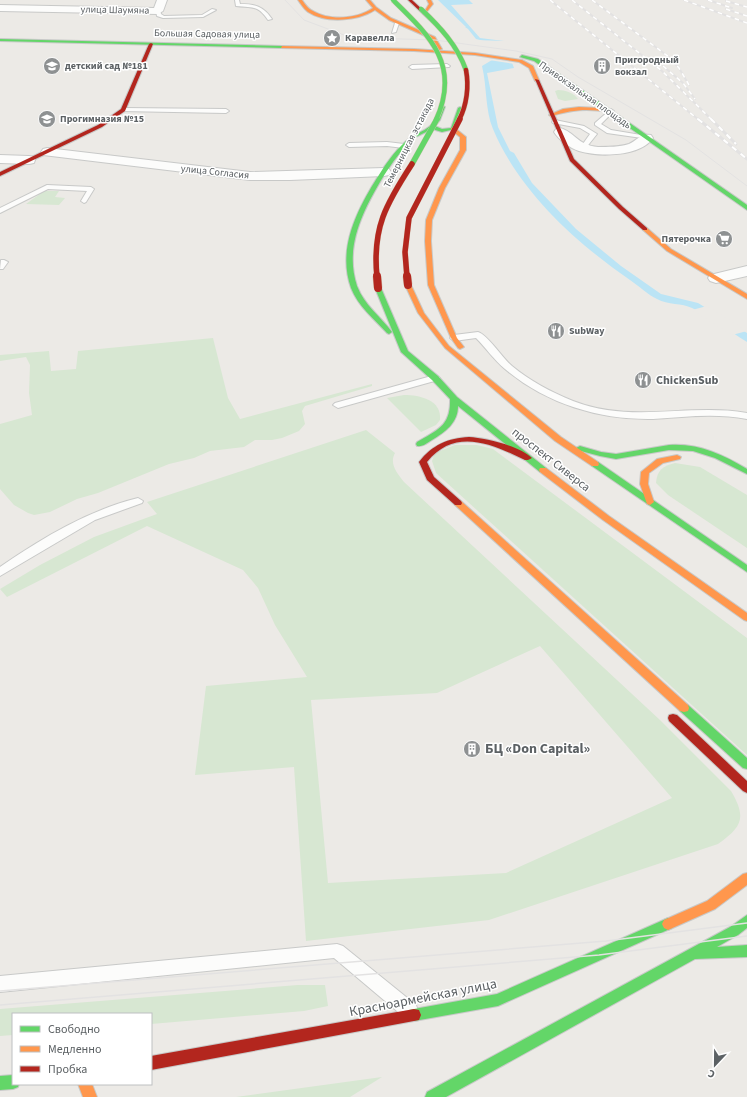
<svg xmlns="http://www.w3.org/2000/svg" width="747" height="1097" viewBox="0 0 747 1097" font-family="'Source Sans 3',sans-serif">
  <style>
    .green { fill: #d7e7d2; fill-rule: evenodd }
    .water { fill: #bbe4f5 }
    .pier { fill: #eceae6 }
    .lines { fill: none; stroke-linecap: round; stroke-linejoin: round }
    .lane-casing { stroke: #c8c9c8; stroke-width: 2 }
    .street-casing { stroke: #c8c9c8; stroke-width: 2 }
    .fast-casing { stroke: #c8c9c8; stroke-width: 2 }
    .slow-casing { stroke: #c8c9c8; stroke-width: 2 }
    .jam-casing { stroke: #c8c9c8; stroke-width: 2 }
    .lane { fill: #fcfcfb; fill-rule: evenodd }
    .street { fill: #fcfcfb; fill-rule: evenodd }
    .fast { fill: #63d668; fill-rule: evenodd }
    .slow { fill: #ff974d; fill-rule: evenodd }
    .jam { fill: #b3261e; fill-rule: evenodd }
    .tram-far1 { stroke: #e3e2e2; stroke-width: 1 }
    .tram { stroke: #e3e2e2; stroke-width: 1.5 }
    .rail-far1-casing { stroke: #e3e2e2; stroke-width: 2 }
    .rail-casing { stroke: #e3e2e2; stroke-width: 3 }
    .rail-far1 { stroke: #fff; stroke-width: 1.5; stroke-dasharray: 4.5; stroke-linecap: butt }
    .rail { stroke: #fff; stroke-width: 2; stroke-dasharray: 5.5; stroke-linecap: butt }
    .fast-bridge-far1-casing { stroke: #d3c7b4; stroke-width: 5.5; stroke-linecap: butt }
    .fast-bridge-casing { stroke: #d3c7b4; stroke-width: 6; stroke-linecap: butt }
    .jam-bridge-far2-casing { stroke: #d3c7b4; stroke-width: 5.5; stroke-linecap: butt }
    .jam-bridge-far1-casing { stroke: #d3c7b4; stroke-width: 6; stroke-linecap: butt }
    .jam-bridge-casing { stroke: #d3c7b4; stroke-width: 9; stroke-linecap: butt }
    .fast-bridge-far1 { stroke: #63d668; stroke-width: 4.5 }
    .fast-bridge { stroke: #63d668; stroke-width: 5.5 }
    .jam-bridge-far2 { stroke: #b3261e; stroke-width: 4.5 }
    .jam-bridge-far1 { stroke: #b3261e; stroke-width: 5.5 }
    .jam-bridge { stroke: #b3261e; stroke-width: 8 }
    .labels { text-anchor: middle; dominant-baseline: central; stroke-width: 3; stroke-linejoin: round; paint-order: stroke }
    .far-street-label { font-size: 10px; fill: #5c6164; stroke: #fff }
    .far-poi-label { font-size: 10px; font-weight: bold; fill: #5c6164; stroke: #fff; text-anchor: start }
    .poi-label { font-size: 12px; font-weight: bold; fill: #5c6164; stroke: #fff; text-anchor: start }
    .street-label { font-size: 12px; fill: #5c6164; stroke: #fff }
    .near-poi-label { font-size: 14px; font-weight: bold; fill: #5c6164; stroke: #fff; text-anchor: start }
    .near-street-label { font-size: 14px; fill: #5c6164; stroke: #fff }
  </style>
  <rect width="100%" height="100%" fill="#eceae6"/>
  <g class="green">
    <path d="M558,90c7,0 16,3 20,9l-13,2 -7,-2 -3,-8z"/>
    <polygon points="44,191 59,191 55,197 65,198 59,205 26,204"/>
    <polygon points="213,338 228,398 240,419 372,384 372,386 305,406 302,411 305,424 299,431 282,438 272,440 255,440 244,447 210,451 194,458 169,464 98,493 77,499 50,512 34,515 28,513 14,505 0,489 0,424 32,415 29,393 30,365 26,357 0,361 0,355 49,351 51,371 76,369 78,351"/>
    <path d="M404,395c16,0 38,5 36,25l-4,5 -15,7 -34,-34z"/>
    <path d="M366,430l29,23c-6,11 2,20 9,29l256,238 71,71c16,27 11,36 -13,53l-229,76 -183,21 -12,-174 -99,8 11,-89 101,-9 -32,-52 -17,-37 -15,-18 -96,-44 -140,71 -7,-8 40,-24 54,-28 63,-23 -10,-12zM540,646l132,152 -166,75 -178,10 -17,-183 126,-7z"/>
    <polygon points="455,445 477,445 493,449 747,638 747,755 436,473 432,461 435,453"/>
    <path d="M675,463l25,4 47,28v53l-79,-53 -12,-12c1,-13 7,-17 19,-20z"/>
    <polygon points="298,985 325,985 328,1006 304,1011 151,1024 151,1014 13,1014 13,1035 0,1036 0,1009"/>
    <polygon points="382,1077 350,1097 236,1097"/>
  </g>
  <path class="water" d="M438,0h31l4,4 -22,1 29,33 24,3 10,27 -27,5 11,54 12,24 4,2 18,30 44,46 45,37 40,28 37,9 49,30v9c-18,-11 -36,-25 -55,-34 -10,-5 -24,-3 -35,-9 -9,-4 -18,-13 -27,-19 -55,-38 -111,-89 -137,-151 -8,-19 -6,-43 -11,-63l10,-6 -8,-19 -8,-2 -8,-10 -3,-2h1z"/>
  <g class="pier">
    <polygon points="474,40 506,41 515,64 489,60 483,43"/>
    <polygon points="707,306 747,331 732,335 692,310"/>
  </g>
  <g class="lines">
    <g class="lane-casing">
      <g id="lane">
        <path d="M235,0h4l1,4c15,0 23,2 32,15l-4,1c-10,-15 -15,-12 -32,-14z"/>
        <polygon points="212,9 216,10 203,17 163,18 157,16 156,11 160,10 161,14 164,16 202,15"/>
        <polygon points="397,22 399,23 396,32 392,33 395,23"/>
        <polygon points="447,64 450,66 449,67 412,69 409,67 412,65"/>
        <polygon points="123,108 226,109 229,111 226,113 121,111 120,110"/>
        <polygon points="611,109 614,111 601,124 611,130 647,136 650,138 649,139 607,133 595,125 595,123"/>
        <polygon points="555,120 584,126 597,134 585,149 581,149 580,148 590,134 580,128 553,123 552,122"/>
        <polygon points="387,142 404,144 407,146 404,148 387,146 349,147 346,145 349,143"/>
        <polygon points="47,185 91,187 94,189 86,202 84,203 81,201 87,191 48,189 0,213 0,208"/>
        <polygon points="1,260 4,260 8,262 3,269 0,269"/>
        <path d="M478,332c10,3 25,27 34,34 18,15 39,26 61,35 58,23 115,2 174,12v6c-32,-6 -62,-2 -94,0 -53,1 -107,-15 -148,-50 -11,-9 -19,-21 -29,-31l-22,3 -4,-3 4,-3z"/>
        <polygon points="435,375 440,378 438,380 338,408 333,405 335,403"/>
        <path d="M138,498l5,3 -1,2 -47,17 -95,56v-9c42,-29 89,-57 138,-69z"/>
        <polygon points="337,944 343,946 416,1005 418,1011 416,1017 410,1019 404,1017 334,958 0,992 0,976"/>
      </g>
    </g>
    <g class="street-casing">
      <g id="street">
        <polygon points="157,0 167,0 163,11 158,14 0,11 0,5 154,8"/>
        <path d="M560,128c15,4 17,17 38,19 10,0 22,0 31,-3 8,-4 13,-11 22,-9l2,3c-13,19 -54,19 -74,13 -9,-3 -20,-11 -25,-19l2,-3z"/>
        <polygon points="47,148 250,172 384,168 389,169 391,172 389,175 384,176 290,180 250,180 43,155 41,152 43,149"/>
        <polygon points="0,155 29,156 34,157 35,160 34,163 29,164 0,163"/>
        <polygon points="747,266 747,276 716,283 710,281 708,278 710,275"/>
      </g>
    </g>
    <g class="fast-casing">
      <g id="fast">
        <polygon points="0,39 282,46 284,47 282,48 0,41"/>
        <polygon points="522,55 538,59 747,205 747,210 534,61 520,57"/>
        <path d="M443,106l2,1 -5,13 -5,6 7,3 9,-1 7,-20 2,-1 2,1 -7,21 -13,3 -10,-3c-5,3 -11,5 -16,8 -14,11 -24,26 -33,40 -20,33 -39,70 -26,109 7,19 24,31 35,46l-3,2 -2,-1c-13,-14 -29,-27 -36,-45 -14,-39 6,-78 26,-110 8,-13 17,-26 28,-36 9,-8 18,-10 25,-16 7,-6 7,-17 13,-20z"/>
        <path d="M378,286l3,2 27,63 30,25 19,21 89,71 1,2 -1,2h-6l-82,-66c0,17 -13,26 -26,34 -5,3 -9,7 -15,6l-1,-2 1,-2c20,-12 34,-16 33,-43l-18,-19 -31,-28 -26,-64z"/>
        <path d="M669,445c29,-2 53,9 78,24v5l-32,-16 -22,-7 -24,-1 -53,9 -16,-3 -23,-6 -1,-2 4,-2 21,6 15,2z"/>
        <polygon points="592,462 598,462 747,565 747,572 592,466 591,464"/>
        <polygon points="684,704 688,705 747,758 747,769 743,768 680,711 679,708 680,705"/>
        <polygon points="747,915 747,928 738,935 717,947 747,945 747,957 695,959 446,1097 425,1097 427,1092 730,927"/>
        <polygon points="668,918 672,920 674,924 672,928 498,1006 414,1021 409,1020 407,1015 409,1010 414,1009 497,994"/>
        <polygon points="13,1075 13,1084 19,1084 18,1087 13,1089 0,1090 0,1076"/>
      </g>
    </g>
    <g class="slow-casing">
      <g id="slow">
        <path d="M298,0h4c3,4 6,9 11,11 17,10 44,8 60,-3l-7,-8h4l6,7 15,11 44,19 7,12 -3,1 -7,-11 -43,-19 -14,-10c-17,11 -49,14 -67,2 -4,-3 -7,-8 -10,-12z"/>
        <polygon points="427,0 431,0 433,4 425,14 423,14 429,4"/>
        <polygon points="282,46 414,49 475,53 522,60 533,66 539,80 535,81 529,68 519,62 475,55 414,51 281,48"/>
        <path d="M579,107l22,1 9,3 -2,1c-22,-4 -36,-2 -57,4l-2,-1 14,-6z"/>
        <polygon points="451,128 455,128 466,137 466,150 445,188 432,220 431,241 434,285 457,338 464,347 460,349 458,348 451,338 428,285 425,241 426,220 439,188 460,150 460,137 451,130"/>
        <polygon points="643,228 647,228 671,249 747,294 747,299 667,251 643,230"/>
        <polygon points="408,283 411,285 424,313 449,346 561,437 598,462 599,464 598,466 592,466 555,441 445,348 418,313 405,285"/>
        <polygon points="677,455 681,457 680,459 663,463 649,473 648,484 654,502 650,505 647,504 640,484 641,472 657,459"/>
        <polygon points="540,468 546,468 609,516 747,613 747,621 744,620 603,520 540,472 539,470"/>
        <polygon points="458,500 461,501 688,705 689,708 688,711 684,712 680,711 455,505 454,503 455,501"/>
        <polygon points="747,873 747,885 715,909 668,930 664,928 662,924 664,920 707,901 743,874"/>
        <polygon points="78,1084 92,1084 97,1097 83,1097"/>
      </g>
    </g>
    <g class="jam-casing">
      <g id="jam">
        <polygon points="408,0 412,0 439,25 439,27 437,27"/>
        <polygon points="151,43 153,44 125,111 102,127 0,176 0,172 98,125 121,109 149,44"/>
        <polygon points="535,79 539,80 574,159 623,207 647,228 647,230 643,230 619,209 570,161"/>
        <path d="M469,437c17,1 51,9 63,21l-4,2h-3c-33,-16 -70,-33 -98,2l7,15 27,24 1,2 -1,2h-6l-28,-25 -8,-18c13,-17 29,-24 50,-25z"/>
        <polygon points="673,714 677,715 747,781 747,793 743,791 669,721 668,718 669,715"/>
        <polygon points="414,1009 419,1010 421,1015 419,1020 414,1021 151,1070 151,1056"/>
      </g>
    </g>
    <use href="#lane" class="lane"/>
    <use href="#street" class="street"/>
    <use href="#fast" class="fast"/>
    <use href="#slow" class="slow"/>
    <use href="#jam" class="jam"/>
    <polyline class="tram-far1" points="285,0 304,20 344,35 368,38 435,40 516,51 552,59 578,77 686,140 747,186"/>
    <g class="tram">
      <polyline points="0,991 606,941 747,923"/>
      <polyline points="0,1005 599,955 747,936"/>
    </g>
    <g class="rail-far1-casing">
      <g id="rail-far1">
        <polyline points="550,0 699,120"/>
        <polyline points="572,0 662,71 712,120"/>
        <polyline points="592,0 669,57 679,68 689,85"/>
        <polyline points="684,0 747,23"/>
        <polyline points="708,0 732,8"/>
        <polyline points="726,1 747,7"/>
        <polyline points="726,9 747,16"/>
        <polyline points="663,66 683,83 695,99"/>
      </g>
    </g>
    <g class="rail-casing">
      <g id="rail">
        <polyline points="698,119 747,159"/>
        <polyline points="711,119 736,144"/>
      </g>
    </g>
    <use href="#rail-far1" class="rail-far1"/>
    <use href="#rail" class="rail"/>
    <g class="fast-bridge-far1-casing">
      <g id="fast-bridge-far1">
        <path d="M393,0c37,36 68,65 43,120"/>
        <path d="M421,9c19,18 36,36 45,61"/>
      </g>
    </g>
    <g class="fast-bridge-casing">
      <polyline id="fast-bridge" points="412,164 437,119"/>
    </g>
    <g class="jam-bridge-far2-casing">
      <path id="jam-bridge-far2" d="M459,120c8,-15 10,-34 7,-50"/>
    </g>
    <g class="jam-bridge-far1-casing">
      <g id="jam-bridge-far1">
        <path d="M377,277c-5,-49 9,-73 35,-113"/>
        <polyline points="407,277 405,252 409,218 460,119"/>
      </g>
    </g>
    <g class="jam-bridge-casing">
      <g id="jam-bridge">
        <polyline points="377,276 378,288"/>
        <polyline points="407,276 408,285"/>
      </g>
    </g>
    <use href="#fast-bridge-far1" class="fast-bridge-far1"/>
    <use href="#fast-bridge" class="fast-bridge"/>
    <use href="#jam-bridge-far2" class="jam-bridge-far2"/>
    <use href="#jam-bridge-far1" class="jam-bridge-far1"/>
    <use href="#jam-bridge" class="jam-bridge"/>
  </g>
  <defs>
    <g id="sight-disc" transform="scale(0.9)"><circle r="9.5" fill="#8e9192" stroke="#fff"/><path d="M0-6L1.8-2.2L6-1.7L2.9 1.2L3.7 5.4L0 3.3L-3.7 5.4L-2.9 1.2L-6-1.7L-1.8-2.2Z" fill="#fff"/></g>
    <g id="school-disc" transform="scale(0.9)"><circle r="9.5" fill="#8e9192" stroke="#fff"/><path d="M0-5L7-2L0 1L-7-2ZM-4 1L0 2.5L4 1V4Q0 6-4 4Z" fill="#fff"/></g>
    <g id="building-disc" transform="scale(0.9)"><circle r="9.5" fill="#8e9192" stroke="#fff"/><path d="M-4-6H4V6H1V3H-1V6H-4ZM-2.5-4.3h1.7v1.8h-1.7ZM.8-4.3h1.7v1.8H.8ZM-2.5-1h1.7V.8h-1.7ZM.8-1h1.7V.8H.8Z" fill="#fff"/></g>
    <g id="supermarket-disc" transform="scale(0.9)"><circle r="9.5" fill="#8e9192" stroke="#fff"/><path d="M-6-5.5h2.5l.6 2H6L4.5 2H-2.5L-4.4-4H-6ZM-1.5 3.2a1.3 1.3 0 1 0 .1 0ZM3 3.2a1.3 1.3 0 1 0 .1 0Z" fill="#fff"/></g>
    <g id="restaurant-disc" transform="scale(0.9)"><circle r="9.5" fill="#8e9192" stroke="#fff"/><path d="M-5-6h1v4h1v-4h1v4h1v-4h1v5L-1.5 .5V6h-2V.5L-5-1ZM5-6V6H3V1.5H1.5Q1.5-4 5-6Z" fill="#fff"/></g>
  </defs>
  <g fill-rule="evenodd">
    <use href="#sight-disc" x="332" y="38"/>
    <use href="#school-disc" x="52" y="66"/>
    <use href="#building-disc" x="602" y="66"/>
    <use href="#school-disc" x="47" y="119"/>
    <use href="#supermarket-disc" x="724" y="239"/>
    <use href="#restaurant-disc" x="556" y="331"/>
    <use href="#restaurant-disc" x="643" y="380"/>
    <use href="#building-disc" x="472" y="749"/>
  </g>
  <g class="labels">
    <g class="far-street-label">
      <text transform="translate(115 10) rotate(1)">улица Шаумяна</text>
      <text transform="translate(207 34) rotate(1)">Большая Садовая улица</text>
      <text transform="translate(585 95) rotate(35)">Привокзальная площадь</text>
      <text transform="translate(409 143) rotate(-63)">Темерницкая эстакада</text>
      <text transform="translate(215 172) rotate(6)">улица Согласия</text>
    </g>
    <g class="far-poi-label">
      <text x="345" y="38">Каравелла</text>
      <text x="615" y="60">Пригородный<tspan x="615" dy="12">вокзал</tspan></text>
      <text x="65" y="66">детский сад №181</text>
      <text x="60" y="119">Прогимназия №15</text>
      <text x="711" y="239" text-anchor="end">Пятерочка</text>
      <text x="569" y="331">SubWay</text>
    </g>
    <g class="poi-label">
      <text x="656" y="380">ChickenSub</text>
    </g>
    <g class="street-label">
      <text transform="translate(551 460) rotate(38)">проспект Сиверса</text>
    </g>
    <g class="near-poi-label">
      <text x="485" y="749">БЦ «Don Capital»</text>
    </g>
    <g class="near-street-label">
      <text transform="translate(423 998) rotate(-11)">Красноармейская улица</text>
    </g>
  </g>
  <rect x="12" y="1013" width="140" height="72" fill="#ffffff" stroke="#bec0c1"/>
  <rect x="20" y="1026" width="20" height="6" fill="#63d668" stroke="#bec0c1"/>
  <text x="48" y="1033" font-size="12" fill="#5c6164">Свободно</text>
  <rect x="20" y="1046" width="20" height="6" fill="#ff974d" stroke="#bec0c1"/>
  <text x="48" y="1053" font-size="12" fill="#5c6164">Медленно</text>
  <rect x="20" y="1066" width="20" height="6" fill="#b3261e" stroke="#bec0c1"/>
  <text x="48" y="1073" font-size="12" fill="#5c6164">Пробка</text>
  <g transform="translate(715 1065) rotate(202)" stroke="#ffffff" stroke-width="3" paint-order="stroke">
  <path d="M0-3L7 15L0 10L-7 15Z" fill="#5c6164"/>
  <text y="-6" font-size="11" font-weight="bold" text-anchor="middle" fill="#5c6164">С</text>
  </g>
</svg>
